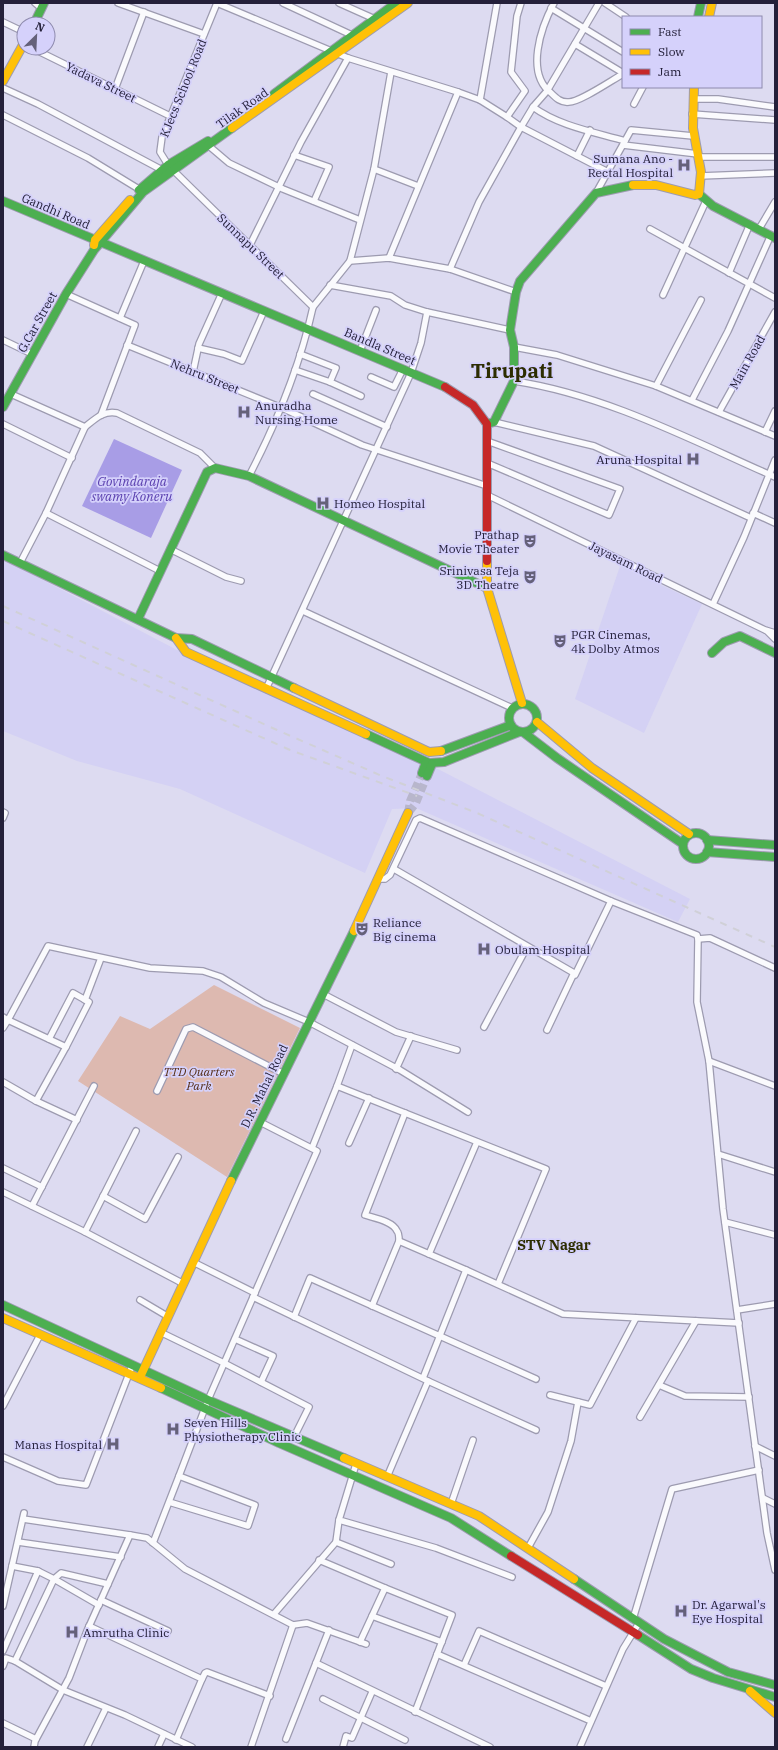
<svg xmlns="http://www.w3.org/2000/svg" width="778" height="1750" viewBox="0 0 778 1750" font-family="'IBM Plex Serif',serif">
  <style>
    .built { fill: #d4d1f4 }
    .green { fill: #ddb9b0 }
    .water { fill: #a89de6 }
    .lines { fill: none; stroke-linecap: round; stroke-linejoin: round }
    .secondary-tunnel { stroke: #b8b6cc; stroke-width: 8; stroke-dasharray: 8 4; stroke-linecap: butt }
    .street-casing { stroke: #9d9bb0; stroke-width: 8 }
    .fast-casing { stroke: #9d9bb0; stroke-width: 10 }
    .slow-casing { stroke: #9d9bb0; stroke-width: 10 }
    .jam-casing { stroke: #9d9bb0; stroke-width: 10 }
    .street { stroke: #fafafd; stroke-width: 5.5 }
    .fast { stroke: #4caf50; stroke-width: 8 }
    .slow { stroke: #ffc107; stroke-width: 8 }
    .jam { stroke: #c62828; stroke-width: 8 }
    .rail { stroke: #d0d0d7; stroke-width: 2; stroke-dasharray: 7 7; stroke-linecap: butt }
    .labels { text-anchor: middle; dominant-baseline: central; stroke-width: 3.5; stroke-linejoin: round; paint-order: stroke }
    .street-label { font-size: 12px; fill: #24203a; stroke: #d5d1fb }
    .poi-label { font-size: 12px; fill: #24203a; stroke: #d5d1fb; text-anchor: start }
    .park-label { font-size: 12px; font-style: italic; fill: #552d16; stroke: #d5d1fb }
    .water-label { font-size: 13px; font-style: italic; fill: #593eae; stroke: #d5d1fb }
    .quarter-label { font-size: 14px; font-weight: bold; fill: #2d2d02; stroke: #d5d1fb }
    .town-label { font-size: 20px; font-weight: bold; fill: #2d2d02; stroke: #d5d1fb }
  </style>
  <rect width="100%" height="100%" fill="#dddbf1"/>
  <g class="built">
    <polygon points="3,559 179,651 438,769 690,899 678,922 416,808 392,809 365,873 180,789 77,761 3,731"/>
    <polygon points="620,566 702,604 644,733 575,699"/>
  </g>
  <polygon class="green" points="214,985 300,1028 227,1177 78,1081 120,1016 150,1029"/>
  <polygon class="water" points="114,439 182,470 151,538 82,506"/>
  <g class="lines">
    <g class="secondary-tunnel">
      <polyline points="409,812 416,803 427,776"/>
      <polyline points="408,813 410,801 422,773"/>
    </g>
    <g class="street-casing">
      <g id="street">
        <polyline points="35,3 41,8"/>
        <polyline points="118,3 204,34"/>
        <polyline points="217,3 348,58 458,92 389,258"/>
        <polyline points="283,3 356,37"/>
        <polyline points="339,3 377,20"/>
        <path d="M554,3c-13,24 -29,70 -3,90 5,5 10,10 18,9 11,0 43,-22 54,-28"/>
        <polyline points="605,3 626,17"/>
        <polyline points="551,8 623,52"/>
        <polyline points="3,22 24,32"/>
        <polyline points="575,44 623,73"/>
        <polyline points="32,48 170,116"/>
        <polyline points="3,88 38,104 164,171"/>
        <polyline points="115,89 144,12"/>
        <polyline points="458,92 480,100 507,117 525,91 511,72 517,16 521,3"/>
        <polyline points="693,99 718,99 775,107"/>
        <polyline points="480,100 497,3"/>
        <polyline points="634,104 643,87"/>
        <path d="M533,107c26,19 61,25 92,34"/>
        <polyline points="692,114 775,120"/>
        <polyline points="3,115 88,158 142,191"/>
        <polyline points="507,117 521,127 608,172"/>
        <polyline points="623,145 698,154"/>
        <polyline points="209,146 229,163 283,189 360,220"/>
        <polyline points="294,155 329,167 314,201"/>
        <polyline points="577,156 590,130"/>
        <polyline points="698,157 775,157"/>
        <polyline points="170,168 160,152 162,137 217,3"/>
        <polyline points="374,169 418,186"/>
        <path d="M174,171l139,136c-13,59 -36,115 -64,169"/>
        <polyline points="700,176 775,173"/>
        <polyline points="596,193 631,130 693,136"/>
        <polyline points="650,229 775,298"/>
        <polyline points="759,229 775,202"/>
        <polyline points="250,245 301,142 348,58"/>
        <polyline points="350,261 374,169 391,72"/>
        <polyline points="450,269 479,202 521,127 533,107 547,91 599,3"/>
        <polyline points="729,273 750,224"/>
        <polyline points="66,294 135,325 101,415"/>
        <polyline points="663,295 706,201"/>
        <polyline points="313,307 350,261 389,258 450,269 516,292"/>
        <polyline points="427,312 510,330"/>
        <polyline points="120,318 144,261"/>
        <polyline points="3,340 32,354"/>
        <polyline points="127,345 282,408 362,445 487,486"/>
        <polyline points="514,347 557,355 656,386 775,436"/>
        <polyline points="198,348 224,354 242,361 264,311"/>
        <polyline points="360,351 376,310"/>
        <polyline points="300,354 336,368 330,382 361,396"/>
        <polyline points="295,370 330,382"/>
        <polyline points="193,372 199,344 222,293"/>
        <polyline points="371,377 394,387 403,369"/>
        <path d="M514,381c92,14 177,59 261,96"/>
        <polyline points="656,386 701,300"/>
        <path d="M11,394l74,33c10,-8 19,-17 32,-14l83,40 15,15"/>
        <polyline points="313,394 387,427"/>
        <polyline points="692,400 728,331 771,235"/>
        <polyline points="719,412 775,312"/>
        <polyline points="494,422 594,446 751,518"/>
        <polyline points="3,424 72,458"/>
        <polyline points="85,427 46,513 160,571"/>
        <polyline points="765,432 775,411"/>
        <polyline points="487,463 609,515 620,489 487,441"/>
        <polyline points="487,495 765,630 775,633"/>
        <polyline points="753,513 775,523"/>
        <polyline points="170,549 226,577 241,581"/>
        <polyline points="20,563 46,513"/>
        <polyline points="713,604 744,537 775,460"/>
        <polyline points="303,611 512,708"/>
        <polyline points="767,631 775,639"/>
        <polyline points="266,689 411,373 421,343 427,312 405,305 391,296 330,285"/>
        <polyline points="3,812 5,813 3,818"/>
        <polyline points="394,869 574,973 547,1030"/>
        <polyline points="379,879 385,879 390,875 416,820 420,818 611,901 697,935 698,939 697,1002 709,1061 723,1209 767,1533 775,1570"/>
        <polyline points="698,939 710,938 775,968"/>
        <polyline points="575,975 611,901"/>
        <polyline points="323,994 396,1032 457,1050"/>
        <polyline points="85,1000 101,958"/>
        <polyline points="3,1017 8,1020 48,946 150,968 203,971 221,977 264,1003 309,1022 400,1070 468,1112"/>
        <polyline points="484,1027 527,947"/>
        <polyline points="3,1028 8,1020 66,1047"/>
        <polyline points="709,1061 775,1086"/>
        <polyline points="396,1069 411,1036"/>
        <polyline points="3,1082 36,1101 77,1120"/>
        <polyline points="337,1086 352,1045"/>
        <polyline points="157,1091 186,1029 193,1027 284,1074"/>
        <polyline points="36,1101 66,1047 89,1002 73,993 49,1039"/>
        <polyline points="349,1143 369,1098"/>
        <polyline points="312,1148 337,1086 546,1169 498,1284"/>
        <polyline points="718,1154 775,1172"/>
        <polyline points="3,1168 42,1187"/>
        <polyline points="3,1192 85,1232 182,1283"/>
        <polyline points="103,1196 145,1219 178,1157"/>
        <polyline points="32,1206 94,1086"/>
        <polyline points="725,1222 775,1235"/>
        <polyline points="85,1232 136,1131"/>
        <path d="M399,1241c0,-3 0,-8 -2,-10 -4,-10 -23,-13 -32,-16l40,-102"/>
        <polyline points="429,1254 477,1142"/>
        <polyline points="193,1262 255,1293"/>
        <polyline points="466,1270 563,1314 739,1323"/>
        <polyline points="253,1297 428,1381 536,1430"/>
        <polyline points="140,1300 167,1316"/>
        <polyline points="372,1306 399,1241 466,1270 423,1378"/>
        <polyline points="737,1310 775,1304"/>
        <polyline points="294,1317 310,1278 536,1379"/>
        <polyline points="160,1332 224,1363 309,1407 294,1437"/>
        <polyline points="235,1339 273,1356 261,1382"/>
        <polyline points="659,1385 685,1396 749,1397"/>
        <polyline points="550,1395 590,1405 636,1318"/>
        <polyline points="3,1406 40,1335"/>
        <polyline points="640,1417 696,1321"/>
        <polyline points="755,1446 775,1456"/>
        <polyline points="3,1457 58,1481 86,1485 132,1366"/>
        <polyline points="356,1464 339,1520 436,1548 512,1577"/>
        <polyline points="179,1476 208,1400 317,1151 260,1122"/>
        <polyline points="387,1477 428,1381"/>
        <polyline points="763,1498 775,1504"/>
        <polyline points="451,1504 473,1440"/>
        <polyline points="23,1519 130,1535 87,1631 69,1678 35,1741 34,1747"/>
        <polyline points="130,1535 147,1538 185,1569 293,1625 307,1623 366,1644"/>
        <polyline points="18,1542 121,1557"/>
        <polyline points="336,1542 339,1520"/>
        <polyline points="153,1543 179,1476 255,1505 248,1526 169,1502"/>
        <polyline points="528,1548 548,1512 571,1441 578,1402"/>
        <polyline points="319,1560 385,1588"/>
        <polyline points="12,1566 38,1571 54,1579 61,1573 108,1584"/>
        <polyline points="101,1600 168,1631"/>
        <polyline points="3,1606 24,1513"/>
        <polyline points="274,1614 336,1542 391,1564"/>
        <polyline points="372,1616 442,1642"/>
        <polyline points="633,1619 672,1489 759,1470"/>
        <polyline points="89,1626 202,1679 176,1740"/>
        <polyline points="360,1642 385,1588 452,1615 415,1712"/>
        <polyline points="3,1651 38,1571"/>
        <polyline points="437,1654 591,1721"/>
        <polyline points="15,1661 63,1690 125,1715 192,1747"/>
        <polyline points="316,1663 490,1747"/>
        <polyline points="464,1665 479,1631 606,1686"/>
        <polyline points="3,1666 6,1658 15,1661 54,1579 99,1605"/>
        <polyline points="202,1679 205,1673 207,1672 270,1696"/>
        <polyline points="323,1699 405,1740"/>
        <polyline points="3,1723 36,1739"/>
        <polyline points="286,1739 329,1630"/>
        <polyline points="87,1747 106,1708"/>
        <polyline points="158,1747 164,1734"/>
        <polyline points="251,1747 293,1625"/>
        <polyline points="343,1747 346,1736 352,1738 372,1692"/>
        <polyline points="580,1747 623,1649 639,1623"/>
      </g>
    </g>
    <g class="fast-casing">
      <g id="fast">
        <polyline points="698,17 701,3"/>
        <polyline points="34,24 44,3"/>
        <polyline points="274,94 396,3"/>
        <polyline points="139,190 168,165 208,141"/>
        <polyline points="699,194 713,206 775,238"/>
        <polyline points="3,201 445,387"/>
        <polyline points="3,407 66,294 94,250 143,192 232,128"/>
        <polyline points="487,424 494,422 514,381 514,347 510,330 516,292 520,281 596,193 633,185"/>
        <polyline points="3,555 176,638 192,639 294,688"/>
        <polyline points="138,619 207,472 215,468 249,476 487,588"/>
        <polyline points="712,653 724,642 740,636 775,653"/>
        <circle cx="523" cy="718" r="14"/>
        <polyline points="523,732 557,758 683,844"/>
        <polyline points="366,734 429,763 444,762 519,732"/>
        <polyline points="441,751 511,725"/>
        <polyline points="422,773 426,762"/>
        <polyline points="427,776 432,764"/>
        <circle cx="696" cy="846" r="13"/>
        <polyline points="707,840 775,845"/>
        <polyline points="707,852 775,857"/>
        <polyline points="231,1181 354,931"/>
        <polyline points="3,1305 208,1400 344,1458"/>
        <polyline points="161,1388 279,1443 451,1518 511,1556"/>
        <polyline points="574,1579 664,1639 728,1672 775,1685"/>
        <polyline points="638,1635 691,1669 713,1678 775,1697"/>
      </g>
    </g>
    <g class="slow-casing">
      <g id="slow">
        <polyline points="709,17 712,3"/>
        <polyline points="3,81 24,43"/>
        <polyline points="232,128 408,3"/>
        <polyline points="633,185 656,185 695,195 699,194 701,172 693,128 694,87"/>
        <polyline points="94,245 95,240 130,200"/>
        <polyline points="487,561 487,588 522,703"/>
        <polyline points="176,638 186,652 366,734"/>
        <polyline points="294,688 429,752 441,751"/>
        <polyline points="537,722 592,768 689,834"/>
        <polyline points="354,931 408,813"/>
        <polyline points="3,1318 161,1388"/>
        <polyline points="141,1375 231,1181"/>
        <polyline points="344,1458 479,1516 574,1579"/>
        <polyline points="750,1691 775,1713"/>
      </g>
    </g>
    <g class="jam-casing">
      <g id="jam">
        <polyline points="445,387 473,405 487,424 487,561"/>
        <polyline points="511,1556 638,1635"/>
      </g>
    </g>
    <use href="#street" class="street"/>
    <use href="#fast" class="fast"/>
    <use href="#slow" class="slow"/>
    <use href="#jam" class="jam"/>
    <g class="rail">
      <polyline points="3,606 277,730 382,776 477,813 775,947"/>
      <polyline points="3,621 290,750 417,796"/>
    </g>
  </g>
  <defs>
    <g id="hospital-bare" transform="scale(1.08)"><path d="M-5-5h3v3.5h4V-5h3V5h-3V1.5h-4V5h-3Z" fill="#65617a" stroke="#d5d1fb" stroke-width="2.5" paint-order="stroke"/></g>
    <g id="theatre-bare" transform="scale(1.08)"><path d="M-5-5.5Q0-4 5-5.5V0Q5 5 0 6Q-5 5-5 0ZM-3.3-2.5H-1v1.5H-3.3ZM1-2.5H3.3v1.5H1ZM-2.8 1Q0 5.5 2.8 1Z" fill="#65617a" stroke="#d5d1fb" stroke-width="2.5" paint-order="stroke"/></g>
  </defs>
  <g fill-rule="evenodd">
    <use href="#hospital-bare" x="684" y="165"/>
    <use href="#hospital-bare" x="244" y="412"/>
    <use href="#hospital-bare" x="693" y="459"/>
    <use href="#hospital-bare" x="323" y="503"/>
    <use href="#theatre-bare" x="530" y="541"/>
    <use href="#theatre-bare" x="530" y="577"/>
    <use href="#theatre-bare" x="560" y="641"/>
    <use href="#theatre-bare" x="362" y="929"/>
    <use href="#hospital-bare" x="484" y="949"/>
    <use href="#hospital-bare" x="173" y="1429"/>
    <use href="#hospital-bare" x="113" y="1444"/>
    <use href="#hospital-bare" x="681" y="1611"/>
    <use href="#hospital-bare" x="72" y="1632"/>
  </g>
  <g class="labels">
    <g class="street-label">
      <text transform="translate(101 82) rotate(26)">Yadava Street</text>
      <text transform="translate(183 88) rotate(-68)">KJecs School Road</text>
      <text transform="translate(242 108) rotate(-35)">Tilak Road</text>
      <text transform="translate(56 211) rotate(23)">Gandhi Road</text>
      <text transform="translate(251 246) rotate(44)">Sunnapu Street</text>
      <text transform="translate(37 322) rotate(-61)">G.Car Street</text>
      <text transform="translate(380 346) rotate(23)">Bandla Street</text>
      <text transform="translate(747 362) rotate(-61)">Main Road</text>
      <text transform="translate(205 376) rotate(22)">Nehru Street</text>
      <text transform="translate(626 562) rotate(26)">Jayasam Road</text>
      <text transform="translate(264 1086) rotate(-64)">D.R. Mahal Road</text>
    </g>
    <g class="poi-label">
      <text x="673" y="158" text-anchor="end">Sumana Ano -<tspan x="673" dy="14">Rectal Hospital</tspan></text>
      <text x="255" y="405">Anuradha<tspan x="255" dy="14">Nursing Home</tspan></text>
      <text x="682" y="459" text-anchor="end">Aruna Hospital</text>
      <text x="334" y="503">Homeo Hospital</text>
      <text x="519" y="534" text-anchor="end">Prathap<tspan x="519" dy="14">Movie Theater</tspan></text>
      <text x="519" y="570" text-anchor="end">Srinivasa Teja<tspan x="519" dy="14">3D Theatre</tspan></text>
      <text x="571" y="634">PGR Cinemas,<tspan x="571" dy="14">4k Dolby Atmos</tspan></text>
      <text x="373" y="922">Reliance<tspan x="373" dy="14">Big cinema</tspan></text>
      <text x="495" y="949">Obulam Hospital</text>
      <text x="184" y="1422">Seven Hills<tspan x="184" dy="14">Physiotherapy Clinic</tspan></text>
      <text x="102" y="1444" text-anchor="end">Manas Hospital</text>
      <text x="692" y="1604">Dr. Agarwal's<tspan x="692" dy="14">Eye Hospital</tspan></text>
      <text x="83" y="1632">Amrutha Clinic</text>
    </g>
    <g class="park-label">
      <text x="199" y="1071">TTD Quarters<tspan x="199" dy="14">Park</tspan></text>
    </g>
    <g class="water-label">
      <text x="132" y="481">Govindaraja<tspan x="132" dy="15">swamy Koneru</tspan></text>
    </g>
    <g class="quarter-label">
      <text x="554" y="1245">STV Nagar</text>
    </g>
    <g class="town-label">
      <text x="512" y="370">Tirupati</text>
    </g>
  </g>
  <rect width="778" height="1750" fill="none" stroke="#24203a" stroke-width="8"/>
  <rect x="622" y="16" width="140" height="72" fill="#d5d1fb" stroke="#8e8aae"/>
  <rect x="630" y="29" width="20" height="6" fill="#4caf50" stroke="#8e8aae"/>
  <text x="658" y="36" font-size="12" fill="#24203a">Fast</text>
  <rect x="630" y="49" width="20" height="6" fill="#ffc107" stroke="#8e8aae"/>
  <text x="658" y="56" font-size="12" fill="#24203a">Slow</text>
  <rect x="630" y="69" width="20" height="6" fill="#c62828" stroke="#8e8aae"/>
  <text x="658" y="76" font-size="12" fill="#24203a">Jam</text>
  <g transform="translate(36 36) rotate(24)"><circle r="19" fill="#d5d1fb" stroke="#8e8aae"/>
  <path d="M0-3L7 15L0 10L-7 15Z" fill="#65617a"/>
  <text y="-6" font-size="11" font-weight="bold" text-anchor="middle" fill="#24203a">N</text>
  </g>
</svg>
